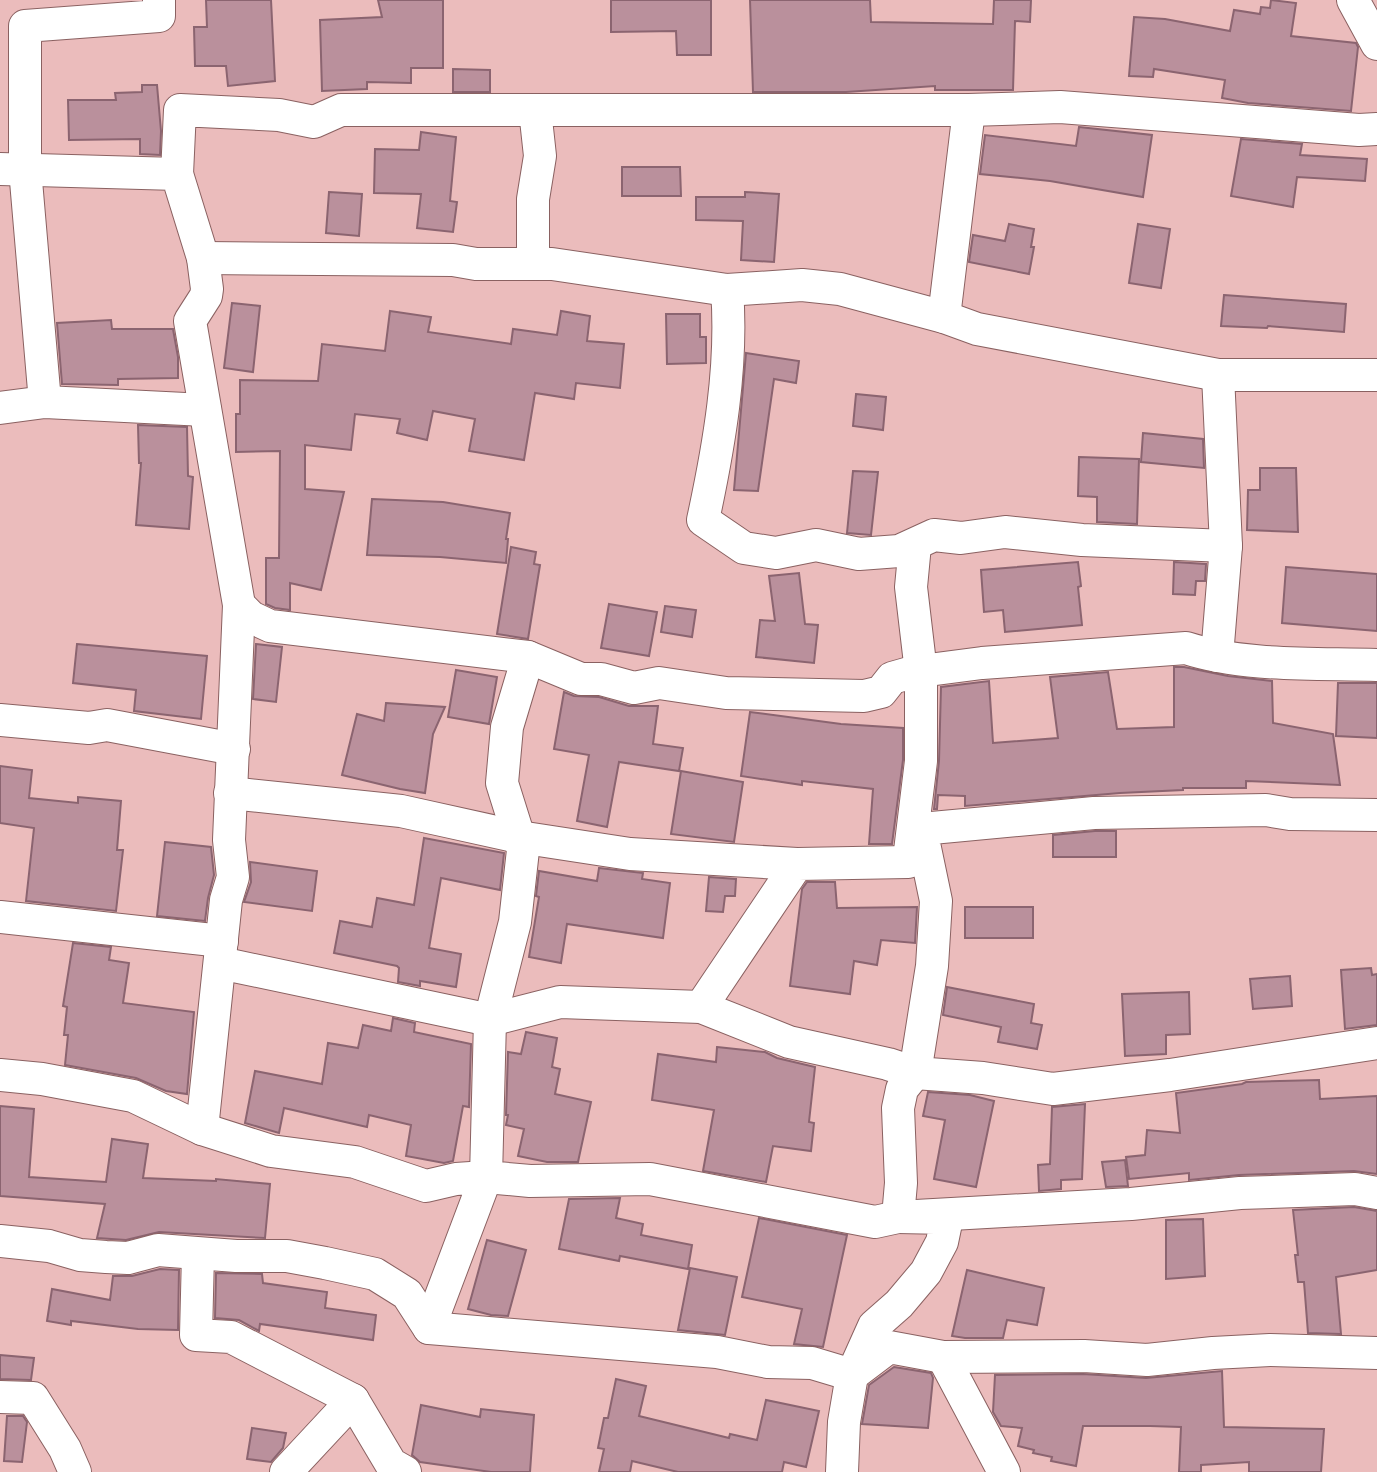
<svg xmlns="http://www.w3.org/2000/svg" width="1377" height="1472" viewBox="0 0 1377 1472" font-family="Quicksand,sans-serif">
  <style>
    .building { fill: #ba909c; stroke: #8b6470; stroke-width: 2 }
    .lines { fill: none; stroke-linecap: round; stroke-linejoin: round }
    .street-casing { stroke: #8a6161; stroke-width: 34 }
    .street { stroke: #fff; stroke-width: 32 }
  </style>
  <rect width="100%" height="100%" fill="#ebbcbc"/>
  <g class="building">
    <polygon points="206,0 271,0 275,81 228,86 226,66 195,66 194,27 207,27"/>
    <polygon points="378,0 443,0 443,68 411,68 411,83 367,82 367,89 322,91 320,20 382,17"/>
    <polygon points="611,0 711,0 711,55 677,55 676,31 611,32"/>
    <polygon points="750,0 870,0 871,22 993,24 994,0 1031,0 1030,22 1015,21 1013,90 935,90 935,86 846,92 753,92"/>
    <polygon points="1271,0 1296,3 1291,36 1356,43 1358,47 1351,111 1248,103 1222,98 1225,80 1154,69 1153,77 1129,76 1134,17 1165,19 1230,31 1234,10 1260,14 1261,7 1270,8"/>
    <polygon points="453,69 490,70 490,92 453,92"/>
    <polygon points="142,85 157,85 161,131 160,155 140,154 140,139 69,140 68,100 116,100 115,93 142,92"/>
    <polygon points="1079,127 1152,135 1143,197 1050,181 980,174 985,135 1076,146"/>
    <polygon points="421,132 456,137 450,201 457,202 453,232 417,228 421,194 374,193 375,149 419,150"/>
    <polygon points="1241,139 1302,144 1300,155 1367,159 1365,181 1297,177 1293,207 1231,196"/>
    <polygon points="622,167 680,167 681,196 622,196"/>
    <polygon points="329,192 362,194 359,236 326,233"/>
    <polygon points="745,192 779,194 774,262 741,260 743,221 696,220 696,197 745,197"/>
    <polygon points="1009,224 1034,229 1031,247 1034,247 1029,274 969,262 973,235 1005,241"/>
    <polygon points="1138,224 1170,229 1161,288 1129,283"/>
    <polygon points="1224,295 1346,304 1344,332 1268,326 1267,328 1221,326"/>
    <polygon points="232,303 260,306 253,372 224,368"/>
    <polygon points="390,311 431,317 428,332 511,344 513,329 557,335 561,311 590,316 587,341 624,344 620,388 576,383 574,399 535,393 524,460 469,451 475,419 433,411 427,440 397,433 400,419 355,414 351,450 305,445 305,489 344,492 321,590 290,583 290,610 275,608 266,604 266,558 279,558 280,451 236,452 236,414 240,414 240,380 318,381 322,344 385,351"/>
    <polygon points="666,314 700,314 700,337 706,337 706,363 667,364"/>
    <polygon points="111,320 112,329 173,329 178,357 178,378 118,379 118,385 62,384 57,323"/>
    <polygon points="746,353 799,361 796,383 774,379 758,491 734,490"/>
    <polygon points="856,394 886,397 883,430 853,426"/>
    <polygon points="138,425 187,427 188,476 193,477 189,529 136,525 141,463 139,463"/>
    <polygon points="1143,433 1203,439 1204,468 1141,462"/>
    <polygon points="1079,457 1139,459 1137,524 1097,522 1097,497 1078,496"/>
    <polygon points="1260,468 1296,468 1298,532 1247,530 1248,490 1260,490"/>
    <polygon points="853,471 878,472 871,535 847,533"/>
    <polygon points="372,499 443,502 510,513 506,539 508,539 506,563 440,557 367,555"/>
    <polygon points="511,547 536,552 534,564 540,565 528,639 497,634"/>
    <polygon points="1078,562 1081,586 1078,587 1082,625 1005,632 1003,610 984,612 981,570"/>
    <polygon points="1174,562 1206,564 1205,581 1196,581 1195,595 1173,594"/>
    <polygon points="1286,567 1377,574 1377,631 1282,623"/>
    <polygon points="799,573 805,624 818,625 814,663 756,657 760,620 775,621 769,576"/>
    <polygon points="609,604 657,612 649,656 601,648"/>
    <polygon points="665,606 696,610 692,637 661,632"/>
    <polygon points="77,644 207,656 201,719 134,711 136,690 73,683"/>
    <polygon points="256,644 282,647 276,702 253,699"/>
    <polygon points="1174,667 1184,667 1228,676 1272,681 1273,723 1333,734 1340,785 1246,781 1246,788 1183,788 1183,790 1120,793 965,806 965,796 938,795 937,809 934,809 939,761 941,687 989,681 993,743 1058,738 1050,677 1108,672 1117,729 1174,727"/>
    <polygon points="456,670 497,677 489,724 448,717"/>
    <polygon points="1338,683 1377,683 1377,738 1336,736"/>
    <polygon points="564,692 574,696 599,697 629,706 658,706 653,744 683,748 679,771 619,762 607,827 577,821 589,755 554,749"/>
    <polygon points="386,703 445,707 433,734 425,793 400,789 342,775 357,714 384,721"/>
    <polygon points="750,712 841,724 903,728 903,760 892,844 869,844 873,789 802,781 802,785 741,776"/>
    <polygon points="0,766 32,770 29,798 78,803 78,797 121,801 117,850 123,850 116,911 26,901 34,828 0,823"/>
    <polygon points="681,771 743,782 734,842 671,834"/>
    <polygon points="1095,831 1116,831 1116,857 1053,857 1053,835"/>
    <polygon points="424,838 504,853 500,890 441,878 429,948 461,954 456,987 420,981 420,986 398,982 399,968 397,966 334,953 340,921 372,927 377,898 414,905"/>
    <polygon points="165,842 211,847 214,875 208,898 205,921 157,916"/>
    <polygon points="250,862 317,871 312,911 244,902 251,882"/>
    <polygon points="599,868 643,873 642,879 670,883 663,938 567,924 561,963 529,957 539,897 536,896 539,871 597,881"/>
    <polygon points="709,877 736,879 735,896 725,896 723,912 706,911"/>
    <polygon points="807,882 835,882 837,908 917,907 915,943 881,940 877,965 854,961 850,994 790,986 802,889"/>
    <rect x="965" y="907" width="68" height="31"/>
    <polygon points="73,943 111,947 109,960 129,963 123,1003 194,1012 187,1094 166,1091 136,1078 65,1065 68,1035 64,1035 67,1007 63,1006"/>
    <polygon points="1371,968 1372,975 1377,974 1377,1025 1345,1029 1341,970"/>
    <polygon points="1290,976 1292,1006 1253,1009 1250,979"/>
    <polygon points="947,987 1034,1004 1031,1023 1042,1025 1037,1049 998,1042 1001,1027 943,1015"/>
    <polygon points="1189,992 1190,1034 1166,1035 1166,1054 1125,1056 1122,994"/>
    <polygon points="393,1018 415,1023 414,1032 471,1044 469,1107 463,1106 453,1161 444,1163 406,1156 411,1125 369,1115 367,1127 284,1108 279,1133 245,1123 255,1071 322,1084 328,1043 358,1048 363,1025 391,1031"/>
    <polygon points="526,1032 557,1038 552,1067 560,1069 555,1094 591,1102 578,1162 547,1162 518,1156 524,1129 506,1125 508,1115 506,1115 508,1052 521,1054"/>
    <polygon points="717,1047 765,1052 777,1058 815,1067 809,1122 814,1123 811,1151 773,1146 766,1182 703,1171 714,1110 652,1100 658,1054 716,1062"/>
    <polygon points="1319,1080 1320,1099 1377,1096 1377,1174 1354,1171 1239,1175 1189,1180 1189,1173 1129,1179 1126,1157 1145,1155 1147,1130 1180,1133 1176,1093 1242,1084 1246,1082"/>
    <polygon points="928,1092 970,1095 994,1101 976,1187 934,1179 945,1120 923,1116"/>
    <polygon points="1085,1104 1082,1179 1061,1180 1061,1189 1039,1191 1038,1165 1050,1164 1052,1107"/>
    <polygon points="0,1106 34,1109 29,1177 106,1182 112,1139 148,1144 143,1178 216,1181 216,1179 270,1184 265,1238 159,1232 126,1240 97,1238 105,1204 0,1196"/>
    <polygon points="1125,1160 1128,1186 1106,1187 1102,1162"/>
    <polygon points="620,1198 616,1218 643,1224 641,1235 692,1245 688,1269 620,1256 619,1261 559,1249 569,1199"/>
    <polygon points="1354,1207 1377,1211 1377,1270 1336,1277 1341,1334 1308,1333 1304,1282 1298,1282 1295,1255 1298,1255 1293,1210"/>
    <polygon points="759,1218 847,1235 823,1347 794,1344 802,1309 742,1297"/>
    <polygon points="1203,1219 1205,1276 1166,1279 1166,1220"/>
    <polygon points="487,1240 526,1250 508,1316 491,1315 468,1309"/>
    <polygon points="690,1268 737,1277 725,1335 678,1330"/>
    <polygon points="160,1269 179,1270 178,1330 138,1329 71,1321 71,1325 47,1321 52,1289 110,1300 113,1276 132,1276"/>
    <polygon points="967,1270 1044,1288 1037,1325 1007,1320 1003,1338 965,1338 952,1336"/>
    <polygon points="216,1273 262,1274 263,1283 327,1292 325,1308 376,1315 373,1340 260,1324 259,1331 239,1320 215,1318"/>
    <polygon points="0,1355 34,1358 31,1380 0,1379"/>
    <polygon points="894,1367 931,1373 933,1378 928,1428 862,1424 869,1385"/>
    <polygon points="1222,1371 1224,1427 1324,1429 1321,1472 1249,1472 1249,1462 1201,1465 1201,1472 1179,1472 1181,1427 1150,1426 1083,1426 1076,1466 1051,1461 1052,1457 1033,1453 1034,1450 1018,1446 1022,1428 1001,1426 993,1412 995,1375 1083,1374 1146,1378"/>
    <polygon points="616,1379 646,1386 639,1416 729,1438 730,1434 757,1440 766,1400 819,1411 806,1467 784,1462 782,1472 678,1472 632,1461 630,1472 599,1472 604,1449 598,1448 604,1418 608,1418"/>
    <polygon points="421,1405 480,1417 481,1409 534,1415 530,1472 491,1472 420,1462 412,1455"/>
    <polygon points="7,1416 23,1416 27,1422 22,1462 4,1461"/>
    <polygon points="252,1428 286,1433 283,1448 271,1462 247,1459"/>
  </g>
  <g class="lines">
    <g class="street-casing">
      <g id="street">
        <polyline points="1353,0 1377,44"/>
        <polyline points="0,169 177,174 203,258 207,289 206,296 190,321 239,605 229,840 233,877 226,900 202,1129"/>
        <polyline points="177,174 180,110 279,115 314,122 341,110 969,110 1060,107 1359,130 1377,129"/>
        <polyline points="203,258 453,260 476,264 552,264 727,290 802,285 840,289 944,317 977,329 1218,375 1377,375"/>
        <polyline points="533,264 533,199 540,156 535,110"/>
        <path d="M727,290c6,76 -8,156 -24,230l41,28 32,5 40,-8 43,9 40,-3 35,-16 27,3 44,-6 77,8 144,6"/>
        <polyline points="944,317 969,110"/>
        <polyline points="45,402 25,169 25,26 159,16 159,0"/>
        <polyline points="0,408 45,402 205,410"/>
        <path d="M239,605l12,12 19,9 258,31 53,22h20l33,9 25,-5 67,10 138,3 17,-4 11,-14 21,-6 69,-9 204,-15c58,19 130,15 191,17"/>
        <polyline points="1217,656 1226,546 1218,375"/>
        <polyline points="528,657 507,727 502,783 523,850 515,922 490,1020 486,1177 530,1181 650,1179 875,1222 898,1217 1131,1204 1240,1193 1355,1189 1377,1193"/>
        <polyline points="0,720 89,728 107,725 234,749"/>
        <polyline points="230,793 401,811 519,837 630,854 797,864"/>
        <polyline points="910,851 921,761 921,672 911,587 915,545"/>
        <polyline points="0,917 222,941"/>
        <polyline points="220,963 490,1020 560,1002 701,1007 789,1042 888,1064 915,1073 983,1078 1053,1089 1170,1075 1377,1043"/>
        <polyline points="701,1007 797,864 908,862 921,858 921,831"/>
        <polyline points="0,1075 42,1079 133,1096 202,1129 271,1151 355,1162 426,1186 456,1179 486,1177 429,1328"/>
        <polyline points="0,1241 49,1246 80,1255 106,1257 128,1258 158,1250 236,1256 287,1256 325,1263 375,1274 407,1294 429,1328 717,1352 768,1362 812,1363 852,1375 889,1347 943,1357 1084,1356 1147,1360 1213,1353 1270,1350 1377,1353"/>
        <polyline points="198,1254 196,1335 231,1337 353,1400 391,1464 405,1472"/>
        <polyline points="943,1357 1004,1472"/>
        <polyline points="0,1397 33,1398 65,1449 75,1472"/>
        <polyline points="286,1472 353,1400"/>
        <polyline points="842,1472 844,1422 852,1375 874,1326 899,1304 926,1272 942,1242 947,1218 898,1217 901,1183 898,1108 902,1089 915,1073 932,966 936,901 921,829 1094,813 1266,810 1290,814 1377,815"/>
      </g>
    </g>
    <use href="#street" class="street"/>
  </g>
</svg>
